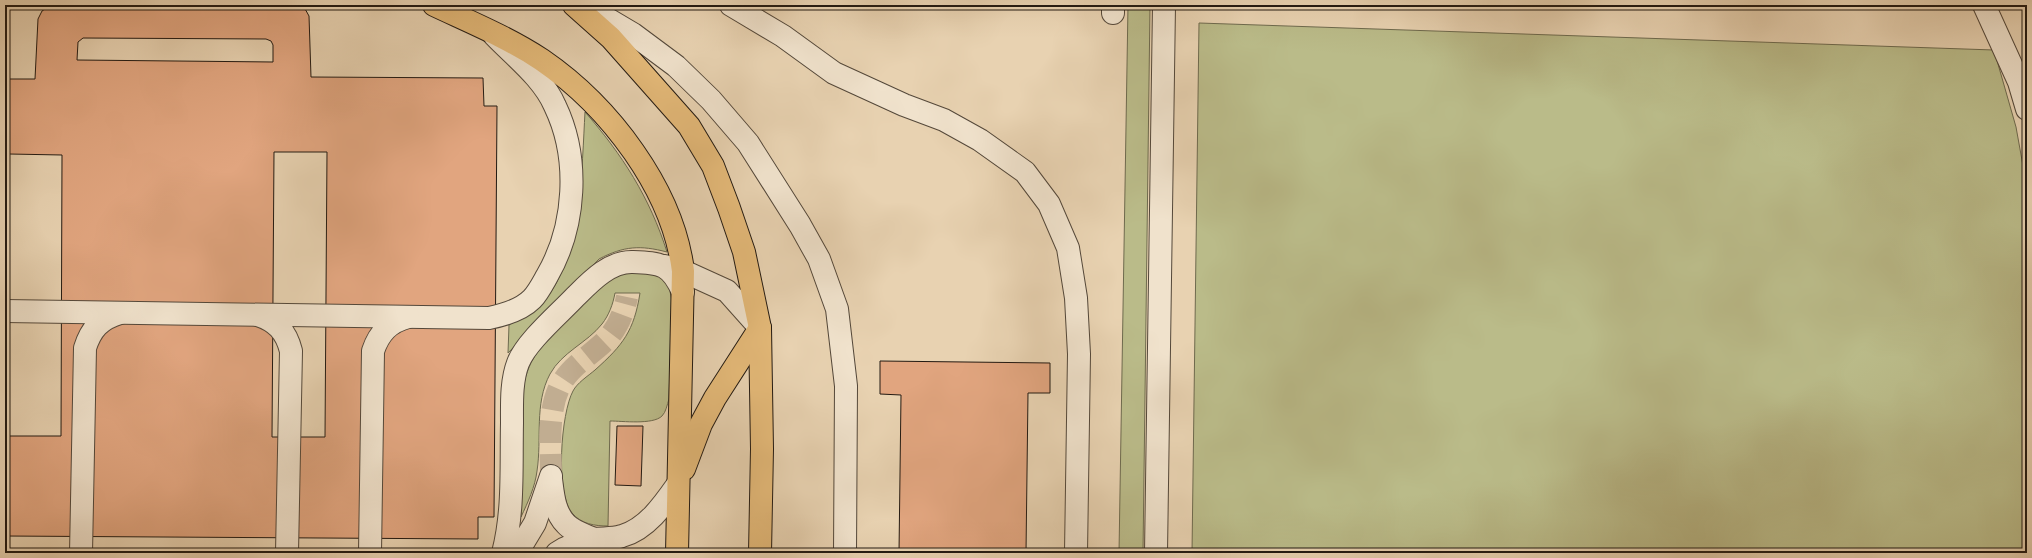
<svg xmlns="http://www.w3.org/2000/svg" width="2032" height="558" viewBox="0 0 2032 558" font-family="'IM FELL English',serif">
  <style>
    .green { fill: #babb89; stroke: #6e6a4e }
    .building { fill: #e1a57f; stroke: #231a12; fill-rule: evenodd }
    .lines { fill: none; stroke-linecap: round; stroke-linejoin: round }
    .minor-tunnel { stroke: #c1ad91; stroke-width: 22; stroke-dasharray: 22 11; stroke-linecap: butt }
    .minor-casing { stroke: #54483a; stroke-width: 24 }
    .major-casing { stroke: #231a12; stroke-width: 24 }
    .minor { stroke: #f0e2cc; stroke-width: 22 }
    .major { stroke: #e4b978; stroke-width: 22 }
  </style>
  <rect width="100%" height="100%" fill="#e8d2b1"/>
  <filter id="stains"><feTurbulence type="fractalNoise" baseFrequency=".005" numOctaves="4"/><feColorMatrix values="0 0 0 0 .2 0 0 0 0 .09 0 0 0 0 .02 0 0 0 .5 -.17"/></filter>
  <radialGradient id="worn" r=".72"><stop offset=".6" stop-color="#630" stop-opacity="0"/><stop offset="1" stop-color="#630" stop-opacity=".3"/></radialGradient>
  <g class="green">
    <polygon points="1128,5 1150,5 1143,553 1119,553"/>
    <polygon points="1199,23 1994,50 2016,127 2027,188 2027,553 1192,553"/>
    <path d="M585,112c37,42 65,86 82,140 -27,-7 -43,-6 -68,7l-91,94 1,-28c13,-7 25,-13 35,-24 37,-42 38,-135 41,-189z"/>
    <path d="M635,273c26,1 32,0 37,28l-3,98c-2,6 -3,13 -7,17 -9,9 -40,5 -52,5l-2,105c-13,0 -27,-2 -36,-13 -17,-20 -11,-100 1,-122 4,-8 15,-15 22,-21 28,-25 39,-39 45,-77h-25c-2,11 -6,22 -13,31 -15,19 -40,28 -52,50 -16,30 -8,65 -13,97 -2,16 -9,31 -16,46l2,-129c3,-16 8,-28 18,-41l67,-68 13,-5z"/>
  </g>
  <g class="building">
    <path d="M51,5h248l5,2 5,9 2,61 172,1 1,28h13l-3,411h-16v22l-473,-3v-457h30l3,-60 4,-8zM83,38l183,1 5,2 2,4v17l-196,-2 1,-18zM274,152h53l-2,285h-53zM9,154l53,1 -1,281h-54z"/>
    <polygon points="880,361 1050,363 1050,393 1028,393 1026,553 899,553 901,395 880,394"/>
    <polygon points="617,426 643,426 641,486 615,485"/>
  </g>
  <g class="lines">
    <path class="minor-tunnel" d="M551,476c0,-28 -4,-62 8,-88 10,-22 33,-33 49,-50 10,-11 16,-26 19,-41"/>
    <g class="minor-casing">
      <g id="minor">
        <polyline points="584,5 633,34 676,66 711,100 748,143 800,225 819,259 837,309 846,386 845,553"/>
        <polyline points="731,5 783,36 834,73 904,105 944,120 980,140 1025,172 1049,204 1068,248 1076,298 1079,354 1076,553"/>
        <polyline points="1984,5 2019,82 2027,109"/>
        <polyline points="1113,13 1113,5"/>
        <polyline points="665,266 683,271 727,291 760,328"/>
        <path d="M5,311l484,7c15,-3 32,-8 43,-19 6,-6 11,-16 15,-23 29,-50 33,-118 8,-170 -12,-28 -40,-49 -61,-71"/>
        <path d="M258,315c18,6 28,16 33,36l-4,202"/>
        <path d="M551,479c2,15 3,33 15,45 6,7 19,11 28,15"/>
        <path d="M81,553l4,-205c6,-19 15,-29 35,-35"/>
        <path d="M370,553l3,-202c6,-18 16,-29 35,-34"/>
        <path d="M503,553c11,-42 8,-86 9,-130 0,-19 -1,-42 6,-60 8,-21 41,-49 57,-66 16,-16 35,-36 58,-35 28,1 38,2 50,30"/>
        <polyline points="517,553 535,523 551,476"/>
        <path d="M557,553c10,-7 25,-12 38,-14 9,-1 18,0 27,-3 25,-7 42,-32 56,-52"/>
        <polyline points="1156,553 1164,5"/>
      </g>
    </g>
    <g class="major-casing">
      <g id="major">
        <path d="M434,5c36,17 75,33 108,55 67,46 131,129 141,211l-6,282"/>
        <polyline points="574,5 611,38 689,126 713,166 729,208 744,252 760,328 762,449 760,553"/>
        <polyline points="684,469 701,424 715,398 760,328"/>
      </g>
    </g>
    <use href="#minor" class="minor"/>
    <use href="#major" class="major"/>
  </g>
  <rect width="2032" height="558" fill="none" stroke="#e8d2b1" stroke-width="20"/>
  <rect x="6" y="6" width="2020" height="546" fill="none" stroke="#231a12" stroke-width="2"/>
  <rect x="10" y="10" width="2012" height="538" fill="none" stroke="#231a12"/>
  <rect width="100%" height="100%" filter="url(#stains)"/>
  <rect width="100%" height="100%" fill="url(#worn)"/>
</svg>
